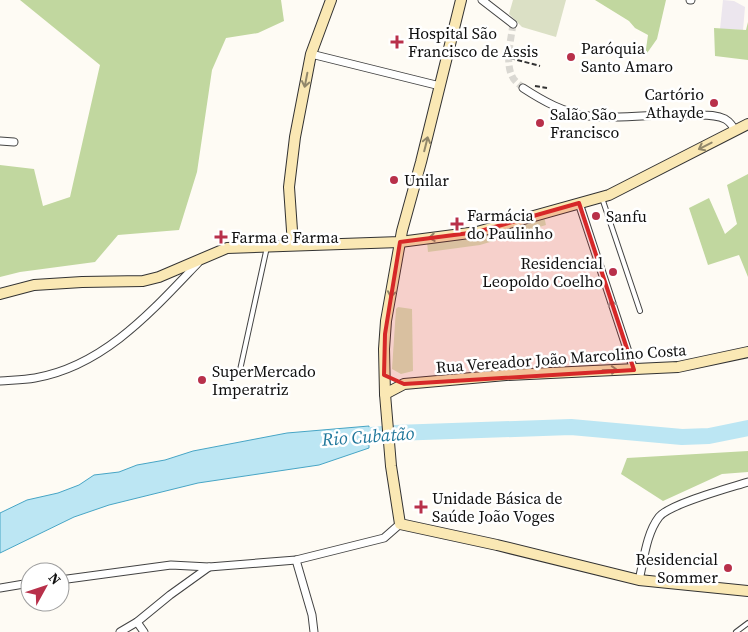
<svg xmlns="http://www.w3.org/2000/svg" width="748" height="632" viewBox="0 0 748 632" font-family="'Source Serif 4',serif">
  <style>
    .industrial { fill: #ece6ee }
    .green { fill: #dae7bf }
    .forest { fill: #c1d79f }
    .cemetery { fill: #dbe0c5 }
    .water { fill: #bce6f3; stroke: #47a5c5 }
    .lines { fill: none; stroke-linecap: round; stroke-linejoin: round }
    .river { stroke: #bce6f3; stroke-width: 16 }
    .street-tunnel { stroke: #dad8d2; stroke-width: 7; stroke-dasharray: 7 3.5; stroke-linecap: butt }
    .lane-casing { stroke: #434343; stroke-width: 6 }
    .street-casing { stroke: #434343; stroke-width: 9 }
    .secondary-casing { stroke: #323232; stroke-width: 12 }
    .path { stroke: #323232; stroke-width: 2; stroke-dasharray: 5 2.5; stroke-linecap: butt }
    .lane { stroke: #fff; stroke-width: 4 }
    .street { stroke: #fff; stroke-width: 7 }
    .secondary { stroke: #fae8b4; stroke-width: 10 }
    .oneway { stroke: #91876a }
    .oneway2 { stroke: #9f9f9f }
    .marked { fill: #d62828; fill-opacity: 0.2; stroke: #d62828; stroke-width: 4; stroke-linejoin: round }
    .poi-dot { fill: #b8304a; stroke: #fff; stroke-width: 2 }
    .labels { text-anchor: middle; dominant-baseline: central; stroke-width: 5; stroke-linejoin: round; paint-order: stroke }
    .poi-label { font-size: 16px; fill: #101010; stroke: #fff; text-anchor: start }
    .street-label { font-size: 16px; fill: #101010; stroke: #fff }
    .water-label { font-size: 18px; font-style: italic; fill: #20779b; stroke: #fff }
  </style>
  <rect width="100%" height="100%" fill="#fefbf4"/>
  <polygon class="industrial" points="723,0 734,1 745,7 743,30 720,29"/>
  <g class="green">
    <polygon points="544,216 546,225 480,245 428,252 427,242"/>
    <polygon points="398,307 412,309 413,371 401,374 392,369 396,309"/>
  </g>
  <g class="forest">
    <polygon points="20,0 281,0 284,21 258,33 226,38 212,70 197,172 179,230 118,235 95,262 20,272 0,277 0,165 34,169 43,206 70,197 100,65"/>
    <polygon points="595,0 666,0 657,39 645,56 648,35 635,28 629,21"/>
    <polygon points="748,22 748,60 715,56 714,28 746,30"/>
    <polygon points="748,174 748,277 739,255 708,265 689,208 709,198 725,234 737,224 727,185"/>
    <polygon points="748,451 748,472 722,474 663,501 621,474 627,458"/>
  </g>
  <polygon class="cemetery" points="513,0 566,0 556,37 522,27 509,14"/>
  <polygon class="water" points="369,426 369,448 319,465 198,483 109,505 74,517 0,553 0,513 27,500 58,493 79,485 94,475 119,472 137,465 165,460 193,451 287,433"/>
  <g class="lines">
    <polyline class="river" points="349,437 394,433 571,427 682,437 709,436 748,428"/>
    <path class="street-tunnel" d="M513,24c-2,16 -8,38 -1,52 2,5 7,8 11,12"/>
    <g class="lane-casing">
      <g id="lane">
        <polyline points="602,198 640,311"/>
        <polyline points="240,370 267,247"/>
        <polyline points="736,632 748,623"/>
      </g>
    </g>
    <g class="street-casing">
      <g id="street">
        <polyline points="482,0 513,24"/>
        <polyline points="690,0 691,0"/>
        <polyline points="311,54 440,86"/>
        <path d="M523,88c20,13 41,25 66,28 36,4 74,-4 110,-1 9,0 18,0 26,4 5,3 8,7 10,12"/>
        <polyline points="0,141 14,142"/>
        <polyline points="579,203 634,370"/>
        <path d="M0,381c11,-1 23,-1 35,-3 69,-12 117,-67 163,-115"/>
        <polyline points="296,560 312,615 314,632"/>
        <polyline points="60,580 171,565 209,567 296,560 384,538 400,524"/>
        <path d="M639,580c5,-20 7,-46 20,-63 10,-13 70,-29 89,-35"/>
        <polyline points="0,588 30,583"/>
        <polyline points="137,622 144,632"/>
        <polyline points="120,632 137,622 170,595 209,567"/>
      </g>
    </g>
    <g class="secondary-casing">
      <g id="secondary">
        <polyline points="461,0 421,162 402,231 386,321 384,349 385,394 391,466 400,524 497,545 639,580 748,591"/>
        <polyline points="293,245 289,187 295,137 311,54 331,0"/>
        <polyline points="0,294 34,285 82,282 143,281 159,277 227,248 400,242 477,232 609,195 748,124"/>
        <polyline points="385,394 404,384 506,375 678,367 748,352"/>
      </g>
    </g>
    <g class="path">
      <polyline points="510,58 540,66"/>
      <polyline points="535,86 547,88"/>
    </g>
    <use href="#lane" class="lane"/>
    <use href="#street" class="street"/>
    <use href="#secondary" class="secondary"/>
  </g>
  <defs><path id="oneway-shaft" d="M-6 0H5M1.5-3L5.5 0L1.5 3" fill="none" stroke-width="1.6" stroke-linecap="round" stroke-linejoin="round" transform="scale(1.25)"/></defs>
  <g class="oneway">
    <use href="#oneway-shaft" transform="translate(306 80) rotate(101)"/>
    <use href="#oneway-shaft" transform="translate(426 144) rotate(-76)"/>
    <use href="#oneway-shaft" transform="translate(705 146) rotate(153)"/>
    <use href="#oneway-shaft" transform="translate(436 237) rotate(173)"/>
    <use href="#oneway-shaft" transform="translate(392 290) rotate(100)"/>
    <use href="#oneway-shaft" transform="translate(610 370) rotate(-2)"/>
  </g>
  <use class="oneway2" href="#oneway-shaft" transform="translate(613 307) rotate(-108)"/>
  <path class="marked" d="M579,203l55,167 -230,14 -20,-9 1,-41 15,-92 77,-10z"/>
  <g class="poi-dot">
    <path d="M394.5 34.5h5v5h5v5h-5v5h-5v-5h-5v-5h5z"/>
    <circle cx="571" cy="57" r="5"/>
    <circle cx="714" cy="103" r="5"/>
    <circle cx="540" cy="123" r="5"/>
    <circle cx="394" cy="180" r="5"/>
    <circle cx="596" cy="216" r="5"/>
    <path d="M454.5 216.5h5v5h5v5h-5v5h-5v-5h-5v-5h5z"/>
    <path d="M218.5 229.5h5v5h5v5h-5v5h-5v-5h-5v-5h5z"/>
    <circle cx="613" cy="272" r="5"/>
    <circle cx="202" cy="380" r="5"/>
    <path d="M418.5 499.5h5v5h5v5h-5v5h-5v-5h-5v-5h5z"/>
    <circle cx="728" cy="568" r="5"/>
  </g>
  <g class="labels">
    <g class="poi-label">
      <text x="408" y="33">Hospital São<tspan x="408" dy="18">Francisco de Assis</tspan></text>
      <text x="581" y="48">Paróquia<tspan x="581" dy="18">Santo Amaro</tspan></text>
      <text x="704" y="94" text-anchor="end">Cartório<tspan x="704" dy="18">Athayde</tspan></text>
      <text x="550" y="114">Salão São<tspan x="550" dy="18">Francisco</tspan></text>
      <text x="404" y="180">Unilar</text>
      <text x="467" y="215">Farmácia<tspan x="467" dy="18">do Paulinho</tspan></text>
      <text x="606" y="216">Sanfu</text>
      <text x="231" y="237">Farma e Farma</text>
      <text x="603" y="263" text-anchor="end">Residencial<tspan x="603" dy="18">Leopoldo Coelho</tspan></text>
      <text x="212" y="371">SuperMercado<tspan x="212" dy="18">Imperatriz</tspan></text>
      <text x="432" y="498">Unidade Básica de<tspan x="432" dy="18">Saúde João Voges</tspan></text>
      <text x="718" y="559" text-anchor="end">Residencial<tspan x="718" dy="18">Sommer</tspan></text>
    </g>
    <g class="street-label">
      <text transform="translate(561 358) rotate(-4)">Rua Vereador João Marcolino Costa</text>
    </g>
    <g class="water-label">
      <text transform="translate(368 436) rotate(-4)">Rio Cubatão</text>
    </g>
  </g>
  <g transform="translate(45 587) rotate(50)"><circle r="24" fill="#ffffff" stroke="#9f9f9f"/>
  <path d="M0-4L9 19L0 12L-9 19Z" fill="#b8304a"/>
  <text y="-8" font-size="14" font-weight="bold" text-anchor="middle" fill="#101010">N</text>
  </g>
</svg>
